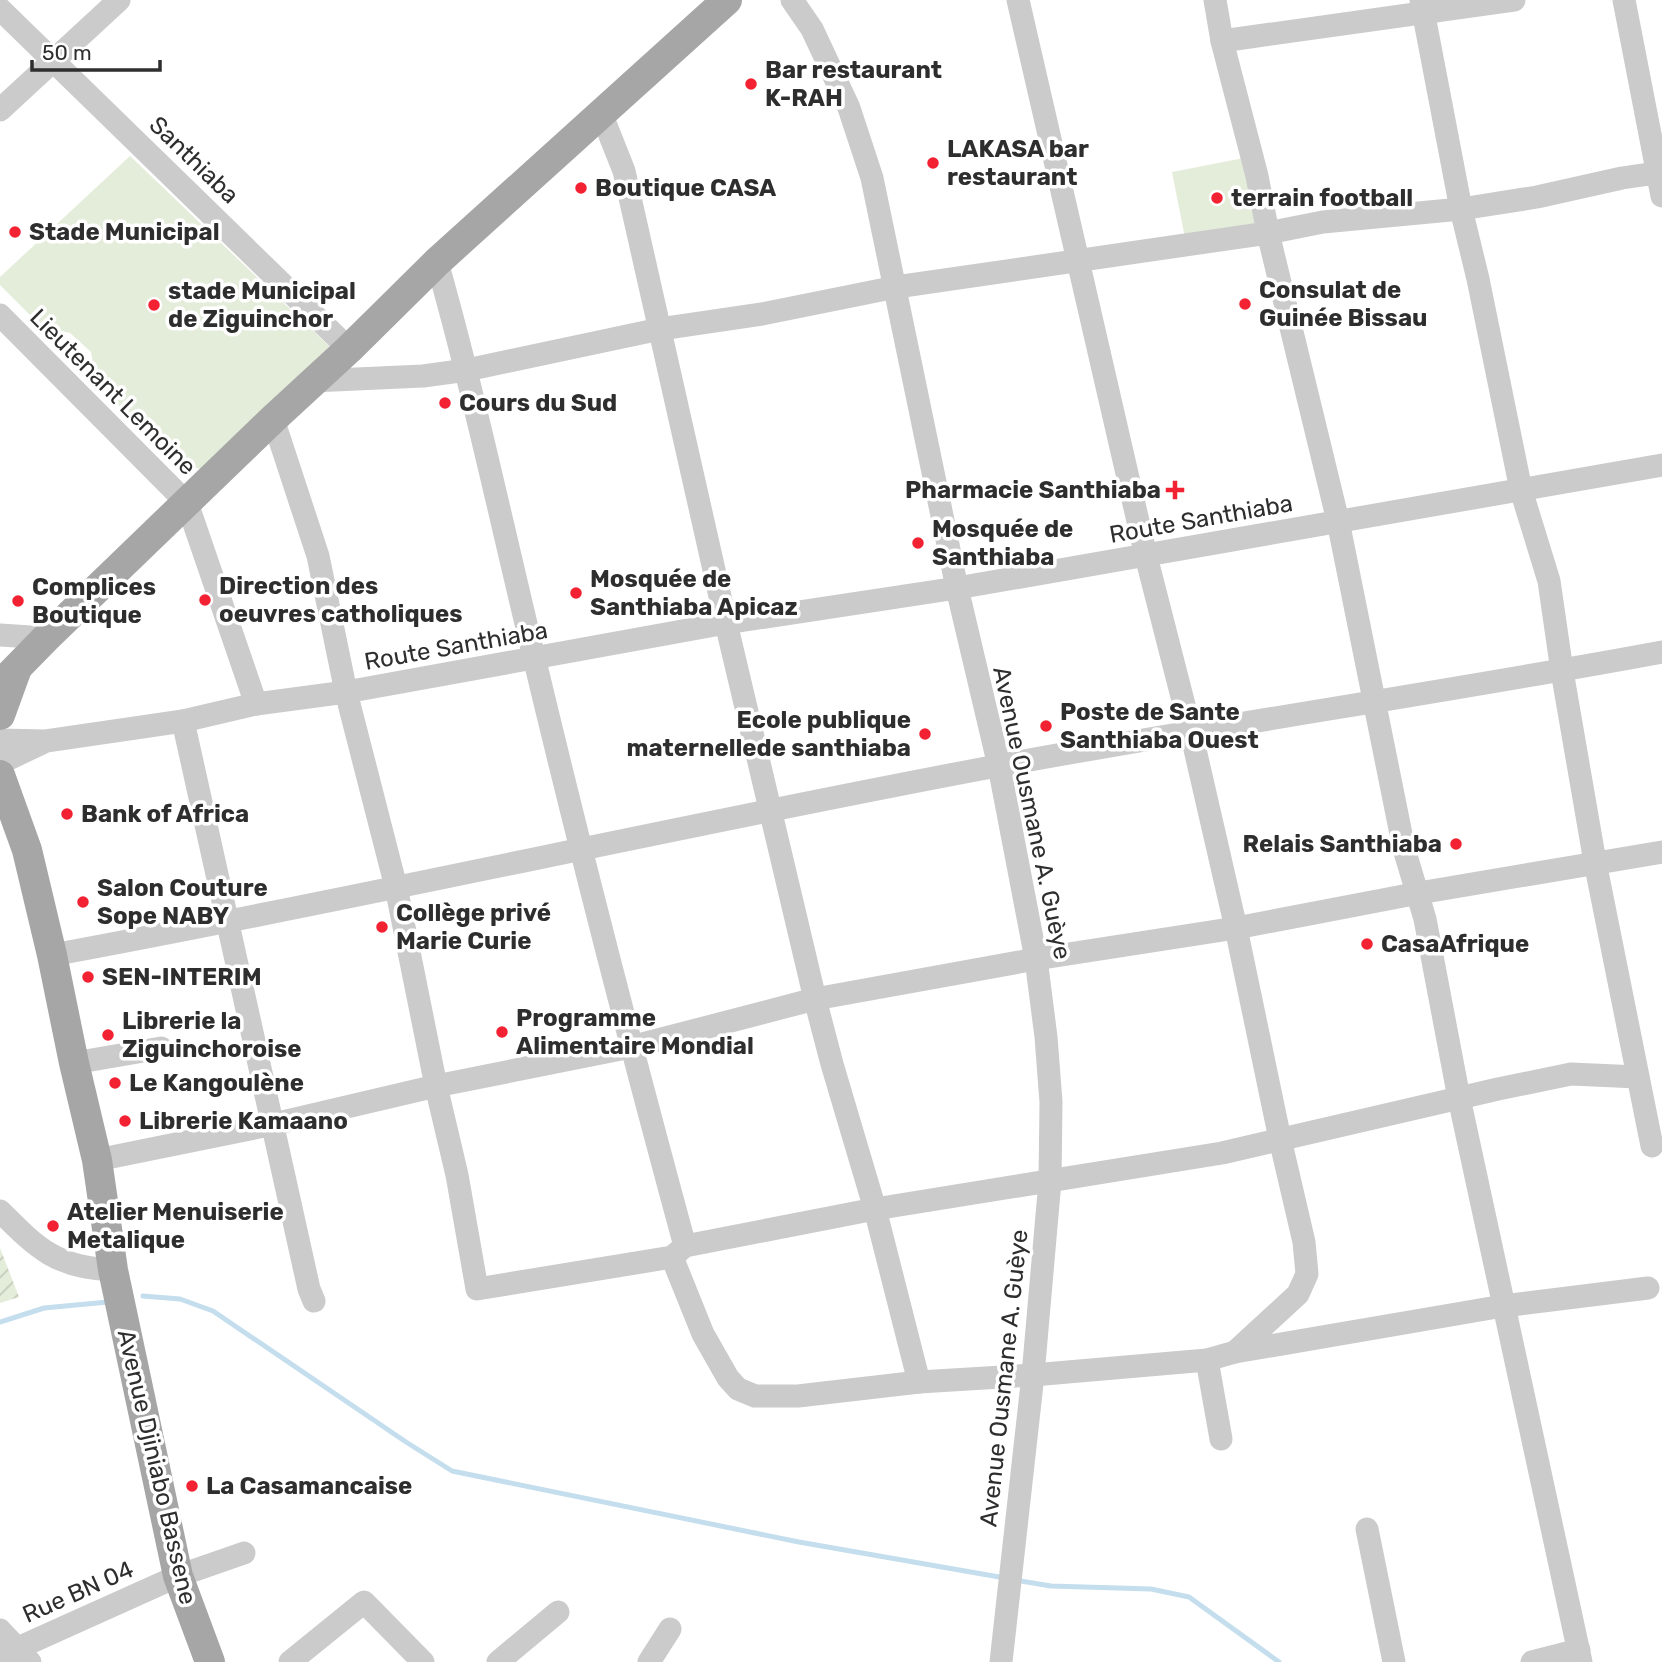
<svg xmlns="http://www.w3.org/2000/svg" width="1662" height="1662" viewBox="0 0 1662 1662" font-family="Rubik,sans-serif">
  <style>
    .grass { fill: #e4ecda }
    .garden { fill: url(#garden-furrows) }
    .lines { fill: none; stroke-linecap: round; stroke-linejoin: round }
    .stream { stroke: #c4deee; stroke-width: 5 }
    .minor { stroke: #cbcbcb; stroke-width: 23 }
    .major { stroke: #a6a6a6; stroke-width: 30 }
    .poi-dot { fill: #f22233; stroke: #fff; stroke-width: 2.5 }
    .labels { text-anchor: middle; dominant-baseline: central; stroke-width: 7; stroke-linejoin: round; paint-order: stroke }
    .poi-label { font-size: 24px; font-weight: bold; fill: #2e2e2e; stroke: #fff; text-anchor: start }
    .street-label { font-size: 24px; fill: #2e2e2e; stroke: #fff }
  </style>
  <defs>
    <pattern id="garden-furrows" width="10" height="10" patternUnits="userSpaceOnUse" patternTransform="scale(1.75)"><rect width="10" height="10" fill="#e4ecda"/><path d="M-1 1l2-2M0 10L10 0M9 11l2-2" fill="none" stroke="#c4cbbb"/></pattern>
  </defs>
  <rect width="100%" height="100%" fill="#fff"/>
  <g class="grass">
    <polygon points="130,156 330,347 201,469 182,465 97,385 91,352 70,333 41,326 0,285 0,277"/>
    <polygon points="1249,157 1261,223 1185,238 1172,172"/>
  </g>
  <polygon class="garden" points="0,1248 19,1297 0,1303"/>
  <g class="lines">
    <g class="stream">
      <polyline points="143,1296 180,1299 213,1311 406,1442 452,1471 799,1542 1005,1578"/>
      <polyline points="0,1322 44,1308 108,1302"/>
      <polyline points="1014,1580 1051,1586 1151,1589 1189,1597 1279,1662"/>
    </g>
    <g class="minor">
      <polyline points="792,0 812,29 849,108 872,178 957,588 999,766 1036,959 1046,1037 1051,1102 1050,1181 1033,1375 1001,1662"/>
      <polyline points="1215,0 1222,41 1257,176 1268,233 1338,521 1404,849 1425,919 1459,1098 1581,1662"/>
      <polyline points="1421,0 1461,209 1478,279 1521,490 1549,581 1562,671 1595,862 1652,1146"/>
      <polyline points="1624,0 1662,196"/>
      <polyline points="0,9 349,349"/>
      <polyline points="1222,41 1514,0"/>
      <polyline points="0,110 119,0"/>
      <polyline points="601,113 624,171 726,623 815,999 832,1064 875,1209 919,1382"/>
      <path d="M437,262c37,131 65,263 97,395 47,197 98,394 151,589"/>
      <polyline points="0,315 187,503 256,704"/>
      <polyline points="312,381 423,376 467,370 660,329 762,314 896,287 1268,233 1323,222 1461,209 1537,197 1622,178 1662,172"/>
      <polyline points="273,419 318,556 346,692 396,887 436,1086 457,1175 477,1289 672,1257 685,1246 875,1209 1222,1153 1498,1089 1571,1074 1638,1077"/>
      <polyline points="0,635 46,638"/>
      <polyline points="183,721 309,1289 314,1301"/>
      <polyline points="0,740 46,741 183,721 256,704 346,692 726,623 957,588 1662,465"/>
      <polyline points="0,763 42,743"/>
      <path d="M52,955c316,-58 629,-130 945,-189 221,-41 444,-73 665,-114"/>
      <polyline points="74,1063 161,1048"/>
      <polyline points="97,1160 274,1124 436,1086 631,1047 815,999 1036,959 1236,928 1419,893 1662,852"/>
      <path d="M0,1211c38,38 57,57 113,59"/>
      <polyline points="672,1257 703,1334 728,1378 738,1389 755,1396 798,1396 919,1382 1033,1375 1207,1360 1235,1352 1298,1294 1307,1274 1304,1242 1280,1139 1236,928 1191,732 1146,556 1018,0"/>
      <polyline points="1235,1352 1503,1306 1648,1288"/>
      <polyline points="1207,1360 1221,1439"/>
      <polyline points="1367,1529 1394,1662"/>
      <polyline points="0,1630 30,1662"/>
      <polyline points="0,1659 18,1648 178,1576 244,1553"/>
      <polyline points="290,1662 364,1602 423,1662"/>
      <polyline points="498,1662 558,1612"/>
      <polyline points="649,1662 670,1629"/>
      <polyline points="1532,1662 1579,1650"/>
    </g>
    <g class="major">
      <polyline points="0,685 46,638 273,419 349,349 437,262 727,0"/>
      <polyline points="0,715 16,671"/>
      <polyline points="0,775 27,850 52,955 74,1063 97,1160 113,1270 178,1576 210,1662"/>
    </g>
  </g>
  <g class="poi-dot">
    <circle cx="751" cy="84" r="7"/>
    <circle cx="933" cy="163" r="7"/>
    <circle cx="581" cy="188" r="7"/>
    <circle cx="1217" cy="198" r="7"/>
    <circle cx="15" cy="232" r="7"/>
    <circle cx="1245" cy="304" r="7"/>
    <circle cx="154" cy="305" r="7"/>
    <circle cx="445" cy="403" r="7"/>
    <path d="M1171.5 479.5h7v7h7v7h-7v7h-7v-7h-7v-7h7z"/>
    <circle cx="918" cy="543" r="7"/>
    <circle cx="576" cy="593" r="7"/>
    <circle cx="205" cy="600" r="7"/>
    <circle cx="18" cy="601" r="7"/>
    <circle cx="1046" cy="726" r="7"/>
    <circle cx="925" cy="734" r="7"/>
    <circle cx="67" cy="814" r="7"/>
    <circle cx="1456" cy="844" r="7"/>
    <circle cx="83" cy="902" r="7"/>
    <circle cx="382" cy="927" r="7"/>
    <circle cx="1367" cy="944" r="7"/>
    <circle cx="88" cy="977" r="7"/>
    <circle cx="502" cy="1032" r="7"/>
    <circle cx="108" cy="1035" r="7"/>
    <circle cx="115" cy="1083" r="7"/>
    <circle cx="125" cy="1121" r="7"/>
    <circle cx="53" cy="1226" r="7"/>
    <circle cx="192" cy="1486" r="7"/>
  </g>
  <g class="labels">
    <g class="poi-label">
      <text x="765" y="70">Bar restaurant<tspan x="765" dy="28">K-RAH</tspan></text>
      <text x="947" y="149">LAKASA bar<tspan x="947" dy="28">restaurant</tspan></text>
      <text x="595" y="188">Boutique CASA</text>
      <text x="1231" y="198">terrain football</text>
      <text x="29" y="232">Stade Municipal</text>
      <text x="1259" y="290">Consulat de<tspan x="1259" dy="28">Guinée Bissau</tspan></text>
      <text x="168" y="291">stade Municipal<tspan x="168" dy="28">de Ziguinchor</tspan></text>
      <text x="459" y="403">Cours du Sud</text>
      <text x="1161" y="490" text-anchor="end">Pharmacie Santhiaba</text>
      <text x="932" y="529">Mosquée de<tspan x="932" dy="28">Santhiaba</tspan></text>
      <text x="590" y="579">Mosquée de<tspan x="590" dy="28">Santhiaba Apicaz</tspan></text>
      <text x="219" y="586">Direction des<tspan x="219" dy="28">oeuvres catholiques</tspan></text>
      <text x="32" y="587">Complices<tspan x="32" dy="28">Boutique</tspan></text>
      <text x="1060" y="712">Poste de Sante<tspan x="1060" dy="28">Santhiaba Ouest</tspan></text>
      <text x="911" y="720" text-anchor="end">Ecole publique<tspan x="911" dy="28">maternellede santhiaba</tspan></text>
      <text x="81" y="814">Bank of Africa</text>
      <text x="1442" y="844" text-anchor="end">Relais Santhiaba</text>
      <text x="97" y="888">Salon Couture<tspan x="97" dy="28">Sope NABY</tspan></text>
      <text x="396" y="913">Collège privé<tspan x="396" dy="28">Marie Curie</tspan></text>
      <text x="1381" y="944">CasaAfrique</text>
      <text x="102" y="977">SEN-INTERIM</text>
      <text x="516" y="1018">Programme<tspan x="516" dy="28">Alimentaire Mondial</tspan></text>
      <text x="122" y="1021">Librerie la<tspan x="122" dy="28">Ziguinchoroise</tspan></text>
      <text x="129" y="1083">Le Kangoulène</text>
      <text x="139" y="1121">Librerie Kamaano</text>
      <text x="67" y="1212">Atelier Menuiserie<tspan x="67" dy="28">Metalique</tspan></text>
      <text x="206" y="1486">La Casamancaise</text>
    </g>
    <g class="street-label">
      <text transform="translate(194 160) rotate(44)">Santhiaba</text>
      <text transform="translate(113 392) rotate(45)">Lieutenant Lemoine</text>
      <text transform="translate(1201 519) rotate(-10)">Route Santhiaba</text>
      <text transform="translate(456 646) rotate(-10)">Route Santhiaba</text>
      <text transform="translate(1032 813) rotate(78)">Avenue Ousmane A. Guèye</text>
      <text transform="translate(1004 1378) rotate(-84)">Avenue Ousmane A. Guèye</text>
      <text transform="translate(157 1467) rotate(77)">Avenue Djiniabo Bassene</text>
      <text transform="translate(78 1592) rotate(-24)">Rue BN 04</text>
    </g>
  </g>
  <path d="M32 60v10h128v-10" fill="none" stroke="#2e2e2e" stroke-width="3.5"/>
  <text x="42" y="60" font-size="21" fill="#2e2e2e" stroke="#ffffff" stroke-width="5" paint-order="stroke">50 m</text>
</svg>
